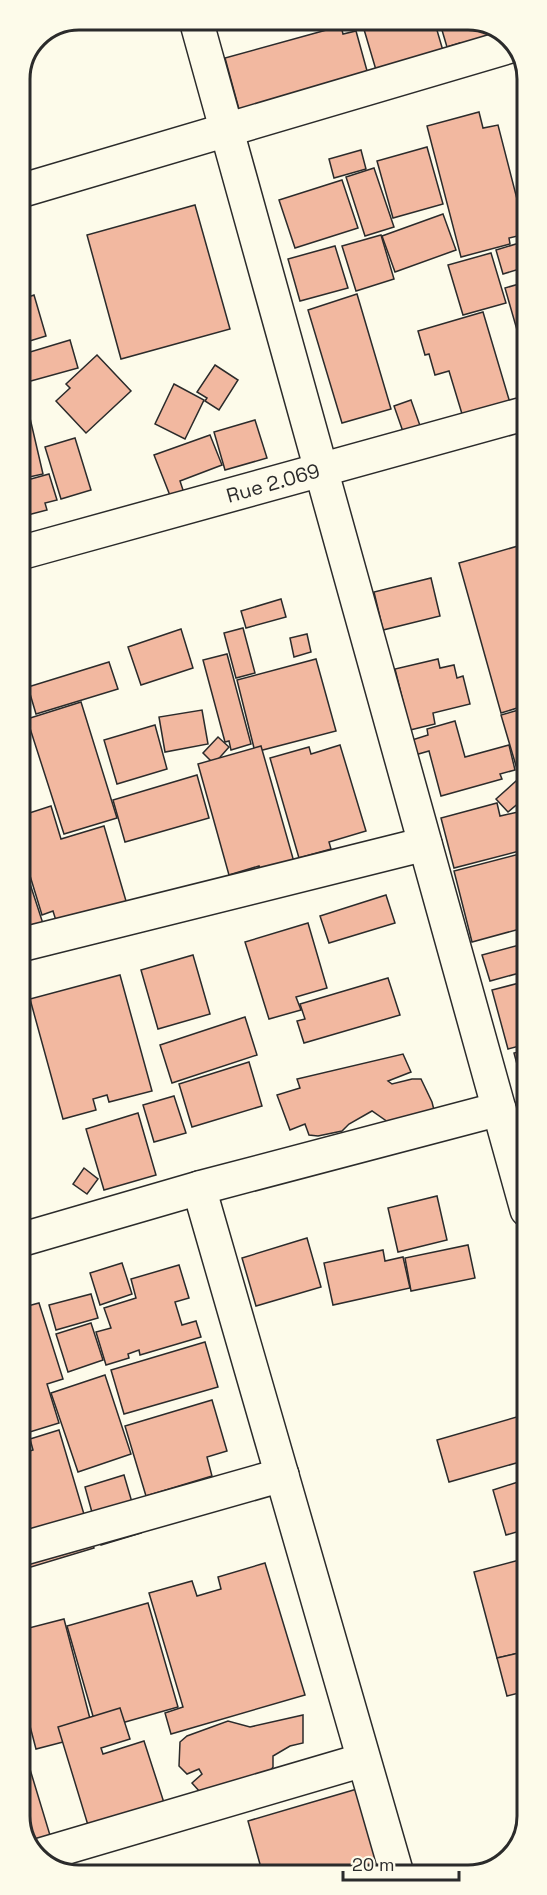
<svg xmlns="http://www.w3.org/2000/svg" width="547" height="1895" viewBox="0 0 547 1895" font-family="'Space Grotesk',sans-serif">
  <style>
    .building { fill: #f2b8a0; stroke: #2b2b2b; stroke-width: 1.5 }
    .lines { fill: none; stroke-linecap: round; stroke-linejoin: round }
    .street-casing { stroke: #2b2b2b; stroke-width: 36 }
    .secondary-casing { stroke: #2b2b2b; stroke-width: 36 }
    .street { stroke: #fdfbea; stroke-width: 33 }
    .secondary { stroke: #fdfbea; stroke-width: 33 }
    .labels { text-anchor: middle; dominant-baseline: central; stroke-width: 4.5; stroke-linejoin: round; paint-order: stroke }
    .street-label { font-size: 20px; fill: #2b2b2b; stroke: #fdfbea }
    .rim { fill: none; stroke: #2b2b2b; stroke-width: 3 }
  </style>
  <rect width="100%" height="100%" fill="#fdfbea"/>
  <g class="building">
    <polygon points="386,20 434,20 451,78 384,97 363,26"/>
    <polygon points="439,20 476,20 490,26 499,61 467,68 460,43 447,47"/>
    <polygon points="341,26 343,34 356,31 369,78 240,113 225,58"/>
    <polygon points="479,112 483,128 498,125 526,234 509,238 510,244 461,257 427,126"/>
    <polygon points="427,147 443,204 393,218 377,161"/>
    <polygon points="361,150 366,169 334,178 329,159"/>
    <polygon points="374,168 394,227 365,236 346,177"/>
    <polygon points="342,180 358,228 295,248 279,200"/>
    <polygon points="195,205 230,329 121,359 87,235"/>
    <polygon points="443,214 456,250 395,272 382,236"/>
    <polygon points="381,235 394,279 356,291 342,246"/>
    <polygon points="526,241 526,267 503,274 496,250"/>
    <polygon points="335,246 348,288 300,301 288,259"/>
    <polygon points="491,253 506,303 463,315 448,265"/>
    <polygon points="22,258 28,277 20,280 20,259"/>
    <polygon points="526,282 526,343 521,344 505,288"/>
    <polygon points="357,294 391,409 342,423 308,310"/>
    <polygon points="34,295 46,336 20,344 20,300"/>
    <polygon points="483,312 513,413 466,427 449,371 435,375 429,354 425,355 418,331"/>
    <polygon points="70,340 78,368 20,384 20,355"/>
    <polygon points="97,355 131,391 86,433 56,401 70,388 66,384"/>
    <polygon points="215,365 238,380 219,410 205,401 207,398 197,392"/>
    <polygon points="174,384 204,400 185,439 155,424"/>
    <polygon points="20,388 23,388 43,474 20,479"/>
    <polygon points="411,400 424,437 407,443 394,406"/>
    <polygon points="255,420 267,458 225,470 214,432"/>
    <polygon points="210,435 222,465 180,481 184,493 171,498 154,455"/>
    <polygon points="75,438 91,490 61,499 45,447"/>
    <polygon points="49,474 57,500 45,503 47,510 20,517 20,482"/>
    <polygon points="518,546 527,575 527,705 501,713 459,563"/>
    <polygon points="431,578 440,616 383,630 374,592"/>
    <polygon points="281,599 286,617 246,628 241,611"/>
    <polygon points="243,628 255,673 236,678 224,633"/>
    <polygon points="181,629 193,668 141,685 128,647"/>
    <polygon points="307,634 311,652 294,657 290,638"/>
    <polygon points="227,654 251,744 231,750 229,741 225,742 203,660"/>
    <polygon points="316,659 336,731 255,752 237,680"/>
    <polygon points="438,659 440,668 454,665 457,678 463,676 470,704 433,713 435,724 410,730 395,669"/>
    <polygon points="109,662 118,689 36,714 28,687"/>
    <polygon points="81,702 117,818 64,834 27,719"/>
    <polygon points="522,709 527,709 527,774 519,776 501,715"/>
    <polygon points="202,710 208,744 165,752 159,717"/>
    <polygon points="455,721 465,757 509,745 515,770 500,774 502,779 441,796 429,751 415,755 412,740 428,735 427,729"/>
    <polygon points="155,725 167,769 117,784 104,740"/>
    <polygon points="218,737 229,747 214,764 203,753"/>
    <polygon points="340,745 366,831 329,842 331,849 299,858 270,758 309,747 311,754"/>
    <polygon points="261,746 296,869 263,879 259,866 229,875 198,764"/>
    <polygon points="26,751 30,791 20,792 20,752"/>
    <polygon points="197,775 209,818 125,842 113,800"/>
    <polygon points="516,781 527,793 527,796 508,812 496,799"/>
    <polygon points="497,803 500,816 527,810 527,849 454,868 441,818"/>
    <polygon points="51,806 61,839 104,826 131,918 62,940 53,911 42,915 20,843 20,816"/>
    <polygon points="527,852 527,927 472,942 454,871"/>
    <polygon points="20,853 48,939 20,948"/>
    <polygon points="386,895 395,923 329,943 320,916"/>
    <polygon points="308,923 327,988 296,997 301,1010 269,1019 245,942"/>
    <polygon points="527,943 527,971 490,981 482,955"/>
    <polygon points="193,955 210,1014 158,1029 141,970"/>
    <polygon points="120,975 152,1091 109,1102 107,1095 93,1099 96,1110 63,1119 30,999"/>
    <polygon points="388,978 400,1015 304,1043 297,1021 305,1019 300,1004"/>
    <polygon points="527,981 527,1044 508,1049 492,990"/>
    <polygon points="245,1017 257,1055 172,1083 160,1045"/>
    <polygon points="527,1050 527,1090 524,1090 514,1053"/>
    <polygon points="403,1054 411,1072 388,1081 392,1084 412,1079 421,1079 432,1102 436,1118 388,1122 372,1111 349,1124 342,1131 318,1136 309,1135 305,1124 290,1130 277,1095 300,1088 297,1079"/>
    <polygon points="249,1062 262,1106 192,1127 179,1084"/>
    <polygon points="174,1096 186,1133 154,1142 143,1105"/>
    <polygon points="138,1113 156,1175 104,1190 86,1129"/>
    <polygon points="84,1168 98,1179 87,1194 73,1184"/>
    <polygon points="437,1196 447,1240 398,1252 388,1208"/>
    <polygon points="307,1238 321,1287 256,1306 242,1258"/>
    <polygon points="468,1245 475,1278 411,1291 405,1258"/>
    <polygon points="383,1250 385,1261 403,1257 410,1288 333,1305 324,1263"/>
    <polygon points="122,1263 132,1294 100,1305 90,1273"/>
    <polygon points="179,1265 189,1298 175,1302 182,1325 196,1321 201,1337 140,1355 139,1350 128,1354 129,1358 106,1365 96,1332 111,1328 104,1308 136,1298 131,1279"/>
    <polygon points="91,1294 98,1318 56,1330 49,1305"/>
    <polygon points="39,1303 63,1379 47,1384 59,1423 20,1435 20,1308"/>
    <polygon points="91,1323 103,1360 68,1372 56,1334"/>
    <polygon points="205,1342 218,1387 124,1414 111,1370"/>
    <polygon points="105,1375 131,1454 78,1472 51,1393"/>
    <polygon points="212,1400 227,1451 207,1457 212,1476 146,1496 125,1426"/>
    <polygon points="527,1414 527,1460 449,1482 437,1440"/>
    <polygon points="59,1430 94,1548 21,1570 20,1454 33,1450 30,1439"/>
    <polygon points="124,1475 141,1533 101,1545 85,1487"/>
    <polygon points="521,1481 524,1490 527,1489 527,1529 506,1535 493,1490"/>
    <polygon points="527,1558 527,1651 497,1658 474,1572"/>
    <polygon points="265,1563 305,1695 171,1734 165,1713 183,1707 149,1593 192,1581 197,1596 221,1589 218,1577"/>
    <polygon points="148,1603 178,1707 97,1730 67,1626"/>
    <polygon points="64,1619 94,1734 36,1749 21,1692 21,1630"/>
    <polygon points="527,1651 527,1691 507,1696 497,1658"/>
    <polygon points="527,1691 527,1725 519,1693"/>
    <polygon points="120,1708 130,1739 101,1748 103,1754 144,1741 167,1812 91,1835 58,1727"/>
    <polygon points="303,1715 303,1743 290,1746 273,1756 273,1767 264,1781 200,1792 192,1783 202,1774 199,1769 187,1774 179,1766 180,1742 187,1736 228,1721 250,1727"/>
    <polygon points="26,1756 59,1865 39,1861 21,1828 21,1758"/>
    <polygon points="357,1789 381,1874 263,1875 248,1821"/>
  </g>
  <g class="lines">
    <g class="street-casing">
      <g id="street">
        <polyline points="196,20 527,1210"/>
        <polyline points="20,191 514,45"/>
        <polyline points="20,945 425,844"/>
        <polyline points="199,1188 397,1874"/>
        <polyline points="20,1240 199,1188 499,1109"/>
        <polyline points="21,1549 282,1475"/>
        <polyline points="37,1856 363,1760"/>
      </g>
    </g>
    <g class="secondary-casing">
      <polyline id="secondary" points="20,553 527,413"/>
    </g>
    <use href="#street" class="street"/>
    <use href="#secondary" class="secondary"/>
  </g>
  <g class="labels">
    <g class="street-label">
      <text transform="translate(273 483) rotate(-16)">Rue 2.069</text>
    </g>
  </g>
  <path d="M0 0H547V1895H0ZM79 30H468A49 49 0 0 1 517 79V1816A49 49 0 0 1 468 1865H79A49 49 0 0 1 30 1816V79A49 49 0 0 1 79 30Z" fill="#fdfbea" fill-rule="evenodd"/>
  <path class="rim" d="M79 30H468A49 49 0 0 1 517 79V1816A49 49 0 0 1 468 1865H79A49 49 0 0 1 30 1816V79A49 49 0 0 1 79 30Z"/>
  <path d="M343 1871v9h116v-9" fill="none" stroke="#2b2b2b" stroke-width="3"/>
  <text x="352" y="1871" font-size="18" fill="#2b2b2b" stroke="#fdfbea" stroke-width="4.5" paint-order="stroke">20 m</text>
</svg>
